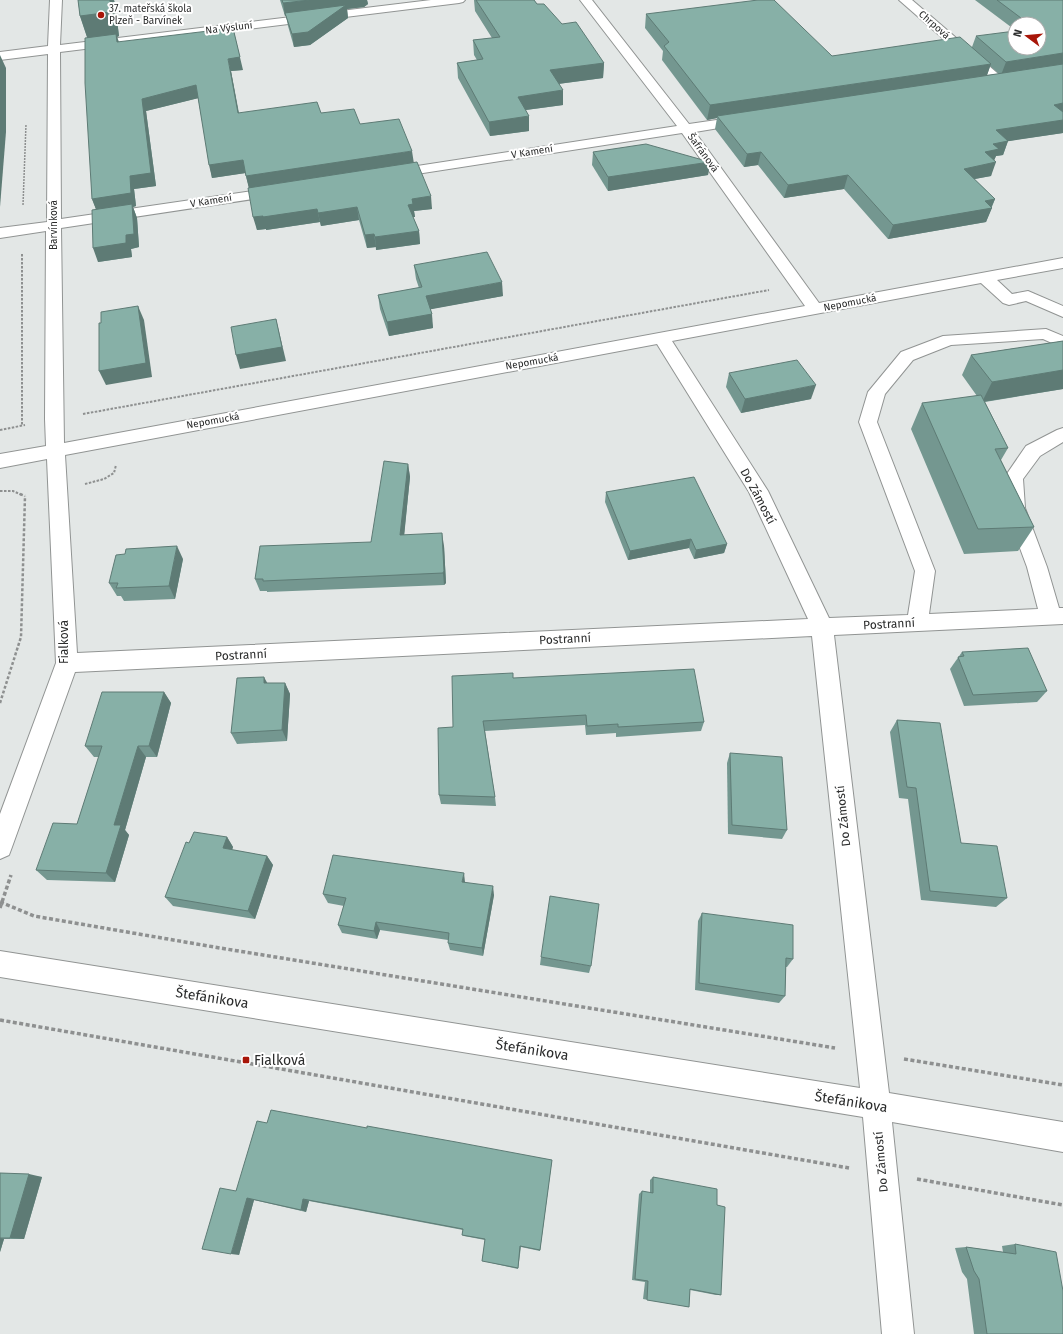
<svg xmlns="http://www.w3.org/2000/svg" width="1063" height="1334" viewBox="0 0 1063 1334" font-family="'Fira Sans',sans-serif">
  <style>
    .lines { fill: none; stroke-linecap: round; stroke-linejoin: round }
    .minor-casing { stroke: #919493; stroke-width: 2 }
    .path-far3 { stroke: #8e9090; stroke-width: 1.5; stroke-dasharray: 2 1; stroke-linecap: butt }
    .path-far2 { stroke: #8e9090; stroke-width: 2; stroke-dasharray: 2.5 1.5; stroke-linecap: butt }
    .path-far1 { stroke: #8e9090; stroke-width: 2.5; stroke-dasharray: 3 2; stroke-linecap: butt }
    .path { stroke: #8e9090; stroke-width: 3.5; stroke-dasharray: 4 2.5; stroke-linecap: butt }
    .minor { fill: #fff; fill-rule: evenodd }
    .wall { fill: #749790; fill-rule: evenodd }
    .shaded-wall { fill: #5e7b75 }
    .building { fill: #87b0a7; stroke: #5e7b75 }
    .poi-dot { fill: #a81609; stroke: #fff; stroke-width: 1.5 }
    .labels { text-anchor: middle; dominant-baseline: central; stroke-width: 4; stroke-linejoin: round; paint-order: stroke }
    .far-poi-label { font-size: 10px; fill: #2b2c2c; stroke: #fff; text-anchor: start }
    .far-street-label { font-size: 10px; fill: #2b2c2c; stroke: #fff }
    .street-label { font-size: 12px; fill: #2b2c2c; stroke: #fff }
    .near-street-label { font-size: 14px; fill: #2b2c2c; stroke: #fff }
    .near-poi-label { font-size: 14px; fill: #2b2c2c; stroke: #fff; text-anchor: start }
  </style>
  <rect width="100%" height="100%" fill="#e3e7e6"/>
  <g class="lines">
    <g class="minor-casing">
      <g id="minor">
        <path d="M50,0h12l-2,45 371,-45h34l-2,2 -4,1 -399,49 1,167 219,-32 5,1 2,3 -2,3 -5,1 -219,33 3,215 741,-137 -123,-173 -291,45 -5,-1 -2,-3 2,-3 5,-1 286,-44 -97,-126h12l97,124 55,-8 5,1 2,3 -2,3 -54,9 124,171 244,-45v10l-66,12 15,14 16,-3 35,15v11l-37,-16 -17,4 -6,-2 -22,-20 -309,58 96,150 61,127 79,-3 7,-44 -56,-149 9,-30 33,-40 42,-16 103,-7 17,7v12l-20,-9 -92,6 -38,15 -28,34 -8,28 58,149 -6,43 109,-5 -11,-42 -22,-59 -1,-30 22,-32 31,-16 6,-2v14l-23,14 -17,23 2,29 22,59 12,41h4v16l-229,11 55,458 174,29v30l-171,-30 22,212h-32l-19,-217 -863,-140v-26l860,137 -48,-452 -737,36 -63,175 -3,8 -9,4v-45l56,-151 -9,-204 -47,9v-14l46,-8 -1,-27 1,-188 -46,7v-10l47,-6 1,-168 -48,6v-8l48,-6zM657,344l92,148 59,127 -731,34 -12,-198z"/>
        <polygon points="899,0 912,0 1003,78 1005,81 1003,84 995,84"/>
      </g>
    </g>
    <polyline class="path-far3" points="23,205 26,124"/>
    <g class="path-far2">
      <polyline points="22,254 22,425"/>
      <polyline points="83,414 769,290"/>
      <polyline points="0,430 25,425"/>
      <polyline points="85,484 104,479 114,473 116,465"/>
      <polyline points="0,491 13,491 22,495"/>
    </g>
    <g class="path-far1">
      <polyline points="20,494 25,496"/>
      <polyline points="0,703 21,637 25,496"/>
    </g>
    <g class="path">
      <polyline points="0,902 34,916 220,948 835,1048"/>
      <polyline points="0,908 11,875"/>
      <polyline points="0,1020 849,1168"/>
      <polyline points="904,1059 1063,1085"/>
      <polyline points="917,1179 1063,1205"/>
    </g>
    <use href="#minor" class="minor"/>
  </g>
  <g class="wall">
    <polygon points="78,0 114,0 115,4 119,36 117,37 119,42 243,70 231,71 239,113 321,113 360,124 413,163 432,209 414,211 415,217 413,217 419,231 420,244 376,250 376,247 367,248 359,220 321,226 320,222 266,230 266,229 257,230 249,187 245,173 212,178 198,98 146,111 156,186 134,189 136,206 133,207 137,218 139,247 131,249 132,257 98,262 96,209 92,199 87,37 80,16"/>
    <polygon points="280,0 367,0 368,4 364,7 347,9 348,18 310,45 294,47 288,26 286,16 285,16"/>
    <polygon points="474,0 534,0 537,4 562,24 604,63 603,78 558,84 563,105 526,110 529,131 490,136 458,78 457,63 477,60 474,55 473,40 492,38 475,11"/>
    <path d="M975,0h88v133l-55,8 -5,14 -7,1 -2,4 -3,16 -17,3 21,20 -9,23 -98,17 -44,-50 -60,9 -26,-33 -14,2 -29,-38 2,-11 -10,2 -45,-60 1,-9 -18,-23 1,-14 186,42 140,-9 4,-11 39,12 24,-24h-24v6zM990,66l9,8 -12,1z"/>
    <polygon points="593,152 710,162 708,175 608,191 592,165"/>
    <polygon points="414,265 503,296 430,309 433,328 389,336 380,309 378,295 419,288 416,279"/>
    <polygon points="1063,341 1063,389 985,402 1008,448 1001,460 1034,527 1018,551 964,554 911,429 922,403 977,396 962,375 971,355"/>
    <polygon points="729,373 811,399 741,413 726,387"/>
    <polygon points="408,464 410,477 404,535 444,546 446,583 444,585 267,592 267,591 260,591 255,579 371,542"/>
    <polygon points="606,492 727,544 724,553 694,559 689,548 628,560 605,502"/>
    <polygon points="183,559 175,599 124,601 121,596 117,596 109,583"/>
    <polygon points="962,652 1047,691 1037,702 964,706 950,669"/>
    <polygon points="513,678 704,722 701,731 616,737 616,733 586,735 585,725 485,731 495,797 496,806 441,804 439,795 453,727"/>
    <polygon points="267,683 285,683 290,694 287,741 237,744 231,733"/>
    <polygon points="164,692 171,703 157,757 146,757 125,830 129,835 115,882 47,880 36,870 77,824 99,757 94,757 85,746"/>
    <polygon points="897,720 961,843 1007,898 996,907 921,900 908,799 899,798 890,732"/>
    <polygon points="730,753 787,830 782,839 728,834 727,763"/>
    <polygon points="227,837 233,847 232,850 267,856 273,865 255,919 173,906 165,897 189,843"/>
    <polygon points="465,883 494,895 483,956 450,950 448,943 448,940 380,930 377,939 342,933 338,925 344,906 328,903 323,894"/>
    <polygon points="702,913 793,959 787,967 786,967 785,996 779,1003 695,990 698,921"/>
    <polygon points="541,957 591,966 589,973 540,965"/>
    <polygon points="267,1123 367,1128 552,1160 540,1251 521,1247 518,1269 483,1261 482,1261 485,1240 464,1236 462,1235 463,1230 309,1201 306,1212 254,1200 239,1255 236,1191"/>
    <polygon points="0,1173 42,1177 24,1239 4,1239 0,1252"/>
    <polygon points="653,1177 717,1205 721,1295 716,1295 690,1290 689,1307 643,1299 645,1282 632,1280 639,1194 642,1191 650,1193 650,1180"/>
    <polygon points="1015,1244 1063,1334 974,1334 967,1279 962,1272 955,1248 966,1247 1003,1252 1002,1246"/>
  </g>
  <g class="shaded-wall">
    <polygon points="110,0 114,0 115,4 119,36 117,37 120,46 88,40 80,16"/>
    <polygon points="310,0 367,0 368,4 364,7 347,9 348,18 310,45 294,47 292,34 285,13 286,16 285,16 283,3"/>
    <polygon points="233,28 243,70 231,71 241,126 238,113 228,59"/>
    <polygon points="1063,53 1063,65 1001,75 1006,62"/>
    <polygon points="0,55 6,68 6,132 0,207"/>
    <polygon points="604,63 603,78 550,85 550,70"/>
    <polygon points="991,64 986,78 717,116 717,118 707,120 710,105"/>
    <polygon points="196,85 199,98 146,111 156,186 134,189 136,206 133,207 137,218 139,247 131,249 132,257 98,262 93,248 97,212 92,199 130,176 142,99"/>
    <polygon points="563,90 563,105 518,111 518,97"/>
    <polygon points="1063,103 1063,115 1054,105"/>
    <polygon points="529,116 529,131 490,136 489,122"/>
    <polygon points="1063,120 1063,133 990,144 996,130"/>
    <polygon points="1008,141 1003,155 996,156 993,163 985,152 993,144"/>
    <polygon points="412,151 414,164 249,189 246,176"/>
    <polygon points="761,152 758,165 744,167 747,154"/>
    <polygon points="243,160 246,173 212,178 209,165"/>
    <polygon points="710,162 708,175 608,191 608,177"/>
    <polygon points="996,162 991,176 959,182 964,169"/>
    <polygon points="848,175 844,189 784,198 788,185"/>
    <polygon points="431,196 432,209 414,211 415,217 409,217 408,205 412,199"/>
    <polygon points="995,199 991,208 992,208 986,222 888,239 893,225 985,201"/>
    <polygon points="357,207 359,220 321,226 318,213"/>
    <polygon points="317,209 320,222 266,230 266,229 257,230 253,217"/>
    <polygon points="419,231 420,244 376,250 375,237"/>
    <polygon points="374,234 376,247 367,248 365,235"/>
    <polygon points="502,282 503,296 427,310 426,296"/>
    <polygon points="138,306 144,320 152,377 106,385 99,371"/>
    <polygon points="432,314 433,328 389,336 387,322"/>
    <polygon points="276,319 286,361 240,369 236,355"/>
    <polygon points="1063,370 1063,389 982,402 992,382"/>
    <polygon points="816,385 811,399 741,413 745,399"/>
    <polygon points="408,464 410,477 403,547 400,535"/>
    <polygon points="442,533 444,546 446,583 444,585 443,573"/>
    <polygon points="691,539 689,548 628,560 630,551"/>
    <polygon points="727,544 724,553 694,559 696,550"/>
    <polygon points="177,546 183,559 175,599 169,586"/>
    <polygon points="264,677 270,688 264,683"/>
    <polygon points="285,683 290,694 287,741 282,730"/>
    <polygon points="164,692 171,703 157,757 149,746"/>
    <polygon points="138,746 146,757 125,830 129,835 115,882 106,873 114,825"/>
    <polygon points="227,837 233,847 229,858 223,848"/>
    <polygon points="267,856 273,865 255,919 248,911"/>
    <polygon points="464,873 465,882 464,891 462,882"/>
    <polygon points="493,886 494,895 483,956 482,948"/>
    <polygon points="376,922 380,930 377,939 374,931"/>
    <polygon points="29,1174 42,1177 24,1239 10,1238"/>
    <polygon points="247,1198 254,1200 239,1255 231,1254"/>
    <polygon points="303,1199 309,1201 306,1212 301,1210"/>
    <polygon points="0,1238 4,1239 0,1252"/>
  </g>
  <g class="building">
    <polygon points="78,0 110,0 111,12 80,16"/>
    <polygon points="282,0 310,0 283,3"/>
    <polygon points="476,0 534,0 537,4 544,4 562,24 576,22 604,63 550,70 563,90 518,97 529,116 489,122 457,63 483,59 473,40 500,37"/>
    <polygon points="758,0 774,0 832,56 960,37 991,64 710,105 664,46 669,42 646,14"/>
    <polygon points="997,0 1063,0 1063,53 1006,62 976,36 1015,31 1015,48 1039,48 1039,24 1029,24"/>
    <polygon points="346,5 308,32 292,34 285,13"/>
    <polygon points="233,28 240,57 228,59 238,113 317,102 321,113 354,109 360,124 399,119 412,151 246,176 243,160 209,165 196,85 142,99 151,173 130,176 131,193 92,199 85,83 85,38 116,34 117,42"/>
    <polygon points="1063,64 1063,103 1054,105 1063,112 1063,120 996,130 1008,141 993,144 999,149 985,152 996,162 964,169 995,199 985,201 992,208 893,225 848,175 788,185 761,152 747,154 717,116"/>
    <polygon points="646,144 710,162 608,177 593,152"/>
    <polygon points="417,162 431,196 412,199 413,204 408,205 419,231 375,237 374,234 365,235 357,207 318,213 317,209 263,217 263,216 253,217 248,188"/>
    <polygon points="132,204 134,234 126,235 126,243 93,248 92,210"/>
    <polygon points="487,252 502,282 426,296 432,314 387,322 378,295 422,287 414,265"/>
    <polygon points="138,306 146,363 99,371 99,323 101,323 101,312"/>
    <polygon points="276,319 282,347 236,355 231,327"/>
    <polygon points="1063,341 1063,370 992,382 971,355"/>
    <polygon points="797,360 816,385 745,399 729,373"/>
    <polygon points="981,395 1008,448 995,449 1034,527 978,529 922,403"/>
    <polygon points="384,461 408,464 400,535 442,533 444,571 443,573 263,581 263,579 255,579 260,546 371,542"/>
    <polygon points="694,477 727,544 696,550 691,539 630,551 606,492"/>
    <polygon points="177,546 169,586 116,588 118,583 109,583 116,555 125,554 126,549"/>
    <polygon points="1028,648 1047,691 973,695 958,657 964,656 962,652"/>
    <polygon points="694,669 704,722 618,727 618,724 587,726 586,715 483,721 495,797 439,795 438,728 453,727 452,676 513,673 513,678"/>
    <polygon points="264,677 264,683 285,683 282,730 231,733 237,678"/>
    <polygon points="102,692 164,692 149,746 138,746 114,825 121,825 106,873 36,870 53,823 77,824 102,746 85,746"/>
    <polygon points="897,720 940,723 961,843 997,846 1007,898 930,891 916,788 907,787"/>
    <polygon points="730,753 782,757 787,830 732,825"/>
    <polygon points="194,832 227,837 223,848 267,856 248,911 165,897 186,842 189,843"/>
    <polygon points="333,855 464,873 462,882 493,886 482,948 448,943 449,933 376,922 374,931 338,925 346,898 323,894"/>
    <polygon points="550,896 599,904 591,966 541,957"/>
    <polygon points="702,913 793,925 793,959 786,958 785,996 699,983"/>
    <polygon points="271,1110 367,1128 367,1126 456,1142 552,1160 540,1250 520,1246 518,1268 482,1261 485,1239 462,1235 463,1229 303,1199 301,1210 247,1198 231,1254 202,1249 220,1188 236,1191 257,1121 267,1123"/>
    <polygon points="0,1173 29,1174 10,1238 0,1238"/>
    <polygon points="653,1177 717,1189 717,1205 725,1207 721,1295 690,1289 689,1307 647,1300 648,1281 635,1279 642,1191 653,1193"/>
    <polygon points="1015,1244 1056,1252 1063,1291 1063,1334 987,1334 979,1279 974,1271 966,1247 1016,1254"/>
  </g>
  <g class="poi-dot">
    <circle cx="101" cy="15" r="4"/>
    <rect x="242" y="1056" width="8" height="8" rx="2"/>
  </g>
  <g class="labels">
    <g class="far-poi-label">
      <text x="109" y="9">37. mateřská škola<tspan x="109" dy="12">Plzeň - Barvínek</tspan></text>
    </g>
    <g class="far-street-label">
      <text transform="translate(934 25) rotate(41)">Chrpová</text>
      <text transform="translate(229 28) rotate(-7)">Na Výsluní</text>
      <text transform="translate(532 152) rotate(-9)">V Kamení</text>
      <text transform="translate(703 153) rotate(54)">Šafránová</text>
      <text transform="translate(211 201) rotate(-9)">V Kamení</text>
      <text transform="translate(54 225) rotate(-90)">Barvínková</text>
      <text transform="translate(850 303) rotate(-11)">Nepomucká</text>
      <text transform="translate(532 362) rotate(-10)">Nepomucká</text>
      <text transform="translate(213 421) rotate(-10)">Nepomucká</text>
    </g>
    <g class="street-label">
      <text transform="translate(758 496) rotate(62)">Do Zámostí</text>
      <text transform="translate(889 624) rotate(-3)">Postranní</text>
      <text transform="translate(565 639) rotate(-3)">Postranní</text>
      <text transform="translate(64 642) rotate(-90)">Fialková</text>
      <text transform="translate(241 655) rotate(-3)">Postranní</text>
      <text transform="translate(843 816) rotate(-96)">Do Zámostí</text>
      <text transform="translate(881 1162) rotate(-95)">Do Zámostí</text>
    </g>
    <g class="near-street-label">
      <text transform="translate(212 998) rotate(9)">Štefánikova</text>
      <text transform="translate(532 1050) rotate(9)">Štefánikova</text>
      <text transform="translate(851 1102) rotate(9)">Štefánikova</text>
    </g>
    <g class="near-poi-label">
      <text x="254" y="1060">Fialková</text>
    </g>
  </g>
  <g transform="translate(1027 36) rotate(286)"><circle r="19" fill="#ffffff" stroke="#aaabab"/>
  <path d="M0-3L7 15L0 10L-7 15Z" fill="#a81609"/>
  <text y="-6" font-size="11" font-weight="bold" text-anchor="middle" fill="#2b2c2c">N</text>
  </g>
</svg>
